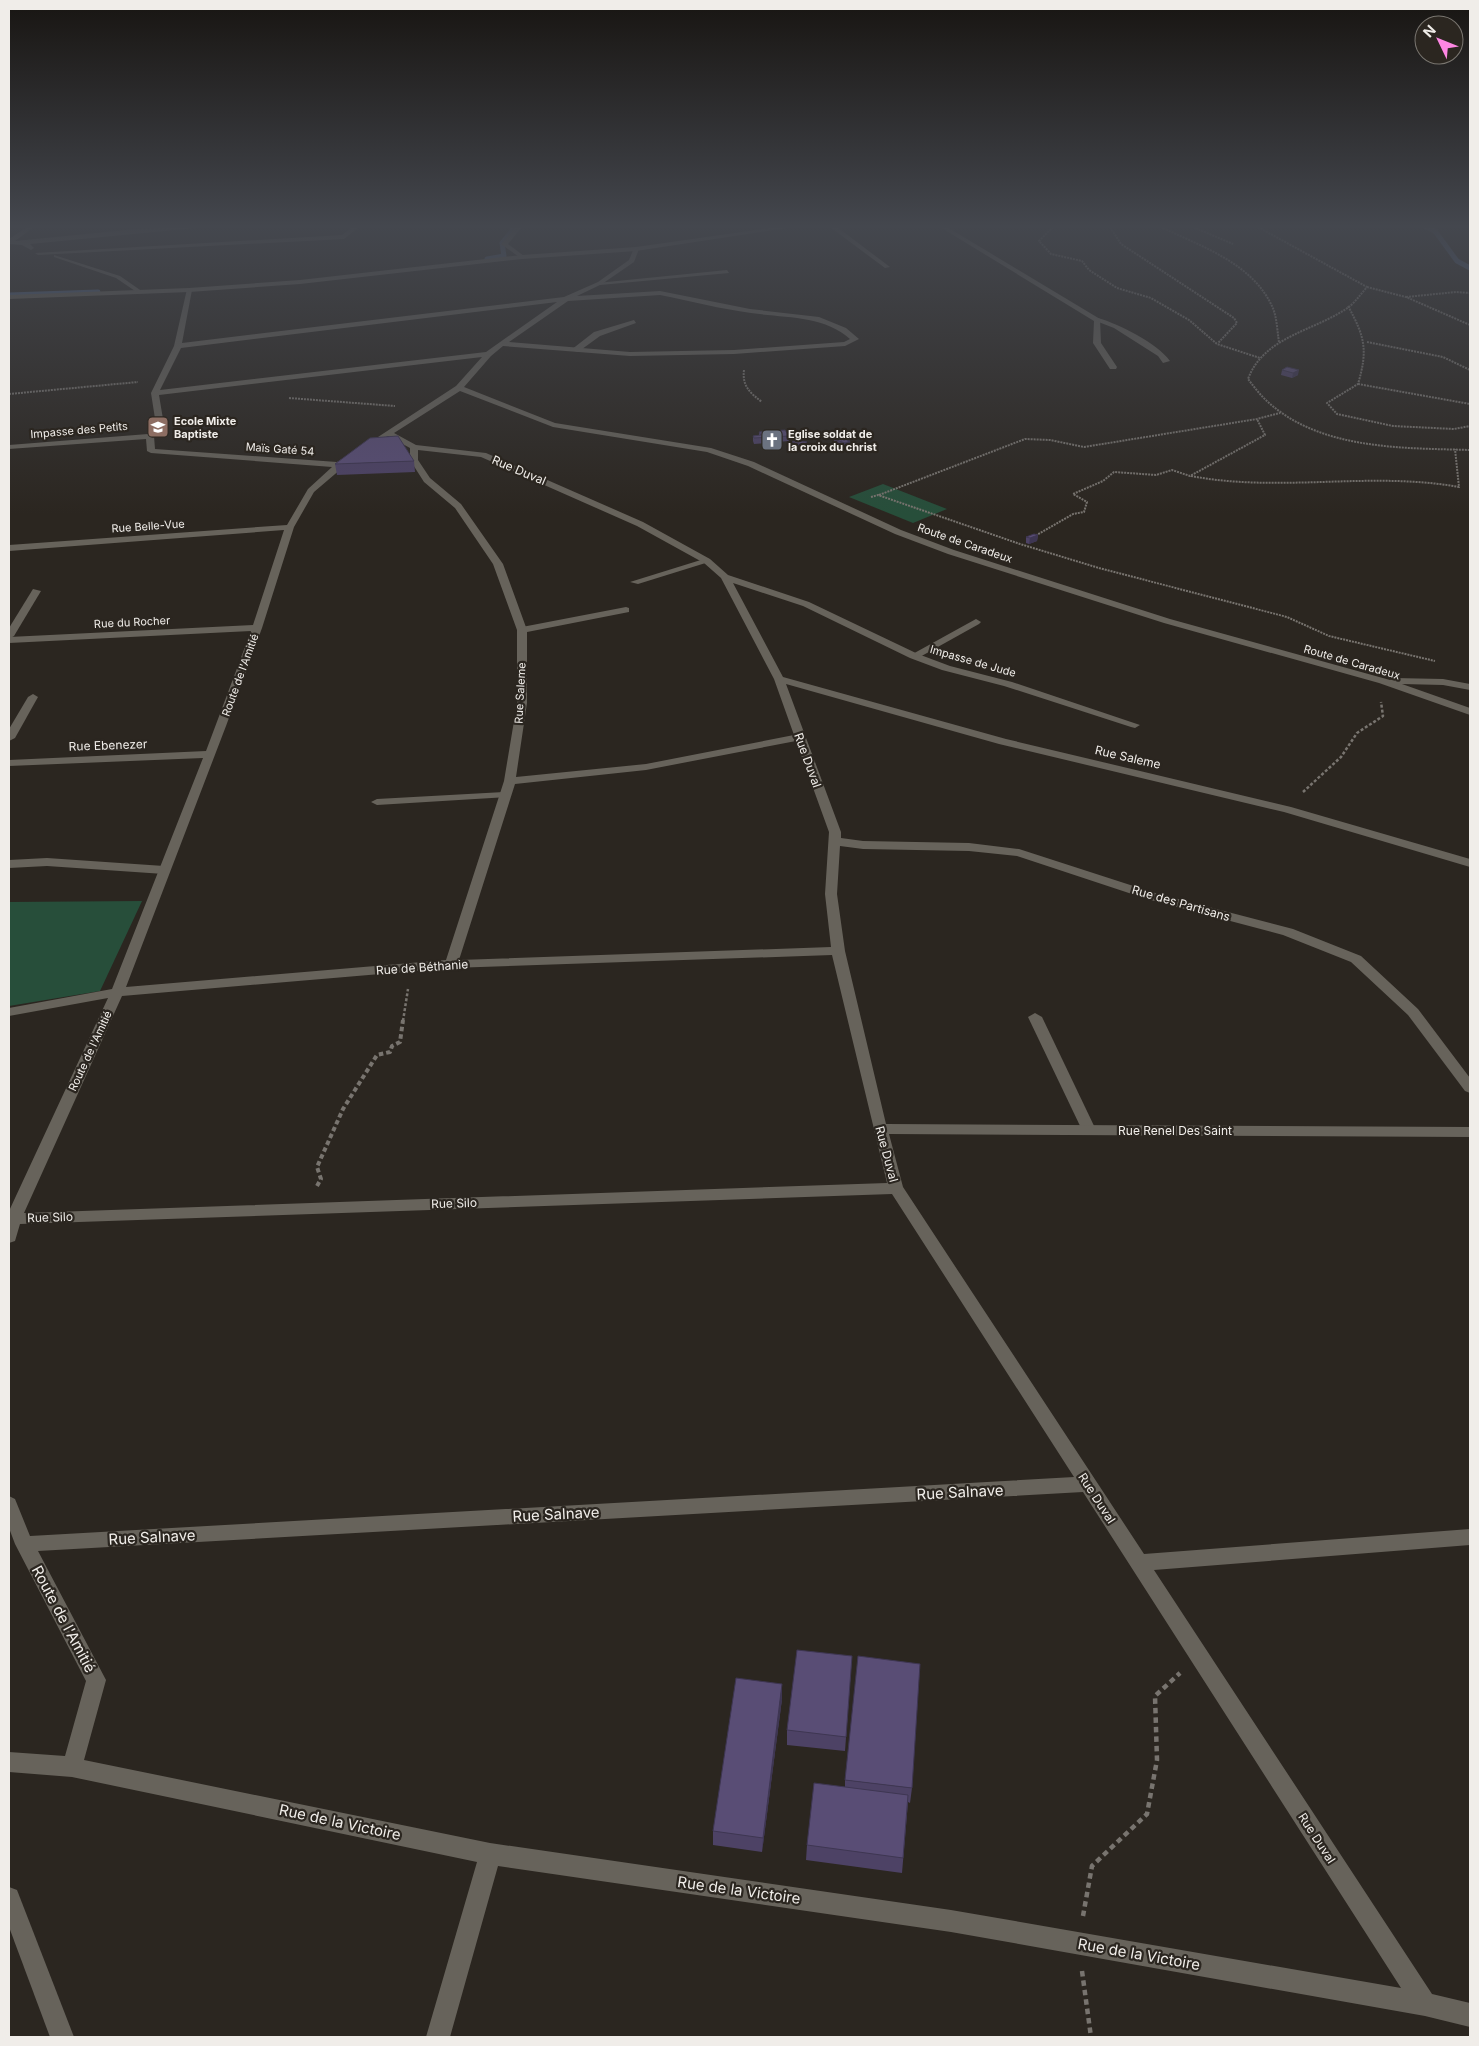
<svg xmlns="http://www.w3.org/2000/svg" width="1479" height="2046" viewBox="0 0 1479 2046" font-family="Inter,sans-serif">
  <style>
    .green { fill: #274e3a }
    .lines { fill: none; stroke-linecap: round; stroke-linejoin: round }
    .stream { stroke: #4d6287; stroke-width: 5 }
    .path-far3 { stroke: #78746f; stroke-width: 2; stroke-dasharray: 2 1; stroke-linecap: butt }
    .path-far2 { stroke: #78746f; stroke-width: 2.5; stroke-dasharray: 3 2; stroke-linecap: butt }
    .path-far1 { stroke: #78746f; stroke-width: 4; stroke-dasharray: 4.5 3; stroke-linecap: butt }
    .path { stroke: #78746f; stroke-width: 4.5; stroke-dasharray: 5.5 4; stroke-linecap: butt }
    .service { fill: #67635b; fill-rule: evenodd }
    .minor { fill: #67635b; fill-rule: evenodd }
    .tertiary { fill: #67635b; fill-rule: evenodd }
    .wall { fill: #4d4265 }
    .shaded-wall { fill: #3e3652 }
    .building { fill: #594d75; stroke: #3e3652 }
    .labels { text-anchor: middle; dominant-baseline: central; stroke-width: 4.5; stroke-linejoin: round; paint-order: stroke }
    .far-poi-label { font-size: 11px; font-weight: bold; fill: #f0ede9; stroke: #2b2620; text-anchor: start }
    .far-street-label { font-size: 11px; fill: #f0ede9; stroke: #2b2620 }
    .street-label { font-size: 12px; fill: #f0ede9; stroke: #2b2620 }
    .near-street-label { font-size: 15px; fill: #f0ede9; stroke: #2b2620 }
  </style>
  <rect width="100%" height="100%" fill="#2b2620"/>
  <g class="green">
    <polygon points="883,484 947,509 913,523 849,497"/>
    <polygon points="142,901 100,991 9,1006 9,902"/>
  </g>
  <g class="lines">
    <g class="stream">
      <polyline points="1426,227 1435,231 1457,261 1470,268"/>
      <polyline points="487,259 504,256 502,243 515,227"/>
      <polyline points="9,295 98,292"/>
    </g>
    <g class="path-far3">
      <polyline points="1053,227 1039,241 1051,254 1082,261 1089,270 1117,288 1151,298 1189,320 1217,344 1260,358"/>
      <polyline points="1110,227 1121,244 1234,318 1237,323 1218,343"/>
      <path d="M1161,227c39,19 89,35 110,77 6,11 6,26 8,38"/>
      <polyline points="1193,227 1233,244"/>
      <path d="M1258,227l109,60c-6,7 -11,14 -18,20 -34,24 -85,29 -101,72 6,8 13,17 20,23 53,48 135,46 202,48"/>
      <polyline points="1367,287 1406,297 1470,325"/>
      <polyline points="1406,297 1456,292 1470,293"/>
      <path d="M1348,306c17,31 20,44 10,78l-31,19 10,11 56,12 61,3 16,-3"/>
      <polyline points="1367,342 1443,357 1470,370"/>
      <path d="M744,370c-2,16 6,23 18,32"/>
      <polyline points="1358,384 1470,404"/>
      <polyline points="9,394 138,382"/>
      <polyline points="289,398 395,406"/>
      <path d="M1191,476c89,17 179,-5 268,11l-4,-38"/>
      <polyline points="879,495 1025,439 1050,440 1084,447 1257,419 1280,413"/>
      <polyline points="871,497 878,495 1020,544 1099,568 1287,617 1329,636 1435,661"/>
      <polyline points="1033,537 1073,514 1084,512 1087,502 1073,494 1103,481 1114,472 1156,475 1172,470 1190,476 1265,435 1257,419"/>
    </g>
    <g class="path-far2">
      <polyline points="1303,792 1341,757 1357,733 1383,716 1381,702"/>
      <polyline points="403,1021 408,989"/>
    </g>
    <polyline class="path-far1" points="317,1186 321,1179 317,1167 343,1109 377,1055 390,1052 392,1046 400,1042 403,1020"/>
    <g class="path">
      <polyline points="1083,1916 1092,1866 1147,1814 1157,1760 1155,1696 1180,1673"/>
      <polyline points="1082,1971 1091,2037"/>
    </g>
    <g class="service">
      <polygon points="516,227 522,227 508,244 524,256 522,259 501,244"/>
      <polygon points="727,270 729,273 600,285 597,283"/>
      <path d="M1098,318c21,6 59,25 72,43l-7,2 -5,-7 -44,-28 -18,-7z"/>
      <polygon points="634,320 636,323 600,336 578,352 571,350 594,332"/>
      <polygon points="704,559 712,561 638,584 630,582"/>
      <polygon points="33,589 41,591 14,636 9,639 9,628"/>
      <polygon points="626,607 629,608 629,612 522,633 517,630 522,627"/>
      <polygon points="976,619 981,622 979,624 918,658 914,659 909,656"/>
      <polygon points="33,694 38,697 15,738 9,741 9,729 28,697"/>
      <polygon points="504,792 508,793 508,797 377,805 371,802 377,799"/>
      <polygon points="47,858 164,866 170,870 164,874 47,866 9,868 9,860"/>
      <polygon points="1035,1013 1042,1017 1096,1130 1094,1134 1084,1134 1082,1130 1028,1017"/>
    </g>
    <g class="minor">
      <polygon points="27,227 34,227 15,241 136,229 206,227 30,244 34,248 31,250 22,245 9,244 9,239"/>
      <polygon points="352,227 359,227 344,239 38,255 35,253 342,235"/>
      <polygon points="830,227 837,227 890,267 885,268"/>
      <polygon points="940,227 947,227 1100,319 1101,343 1117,367 1116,369 1110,369 1093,343 1094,321"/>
      <path d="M634,248l5,1 -5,13 -32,22 -25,12 83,-5 90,18 69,8 27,11 13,11 -14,7 -111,8 -104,2 -127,-10 -12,10 -27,31 91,36 156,25 43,14 147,68 53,20 216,69 220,61 4,-2 49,1 27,5v6l-27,-5 -41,-1 68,24v7l-91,-32 -215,-60 -216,-69 -53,-20 -147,-68 -41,-14 -154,-25 -93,-36 -66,42 22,12 70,8 157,69 67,37 18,16 81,27 109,52 32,12 62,16 128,43 -5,3 -4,-1 -127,-41 -62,-16 -32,-12 -107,-52 -70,-23 50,94 223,62 285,68 179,52v8l-186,-55 -285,-68 -213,-60 55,148v6l22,3 106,2 50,6 136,44 138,36 68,27 57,53 52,69v15l-5,-2 -57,-76 -57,-53 -68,-27 -136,-36 -130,-43 -48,-5 -106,-2 -23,-3 -3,48 8,57 41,173 584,3v10l-581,-3 14,53 241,367 326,-25v16l-316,25 278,424 38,9v24l-45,-11 -474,-84 -453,-66 -48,171h-24l51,-175 -405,-85 -63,-5v-20l56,4 21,-75 -71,-137 -6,-16v-32l6,3 15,37 1044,-59 -182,-283 -872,30 -5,17 -6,2v-32l99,-213 -99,18v-8l103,-19 91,-231 -194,8v-6l197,-9 45,-120 -242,12v-6l244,-12 31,-95 -275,21v-6l278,-20 21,-36 24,-22 -181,-14 -4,-2 -1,-12 -137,10v-4l139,-11 8,-9 -5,-32 23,-47 13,-57 5,1 -10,53 382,-46 34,-15 31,-22zM660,295c30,6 61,14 91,18 33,5 73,2 99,26l-6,3 -110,8 -104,2 -121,-10 59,-41zM557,302l-71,50 -326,38 21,-42zM482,357l-26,29 -78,51 4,2 6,-3 22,12v12l14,22 31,26 38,56 24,66v73l-13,78 -58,179 -320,27 100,-261 36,-98 32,-101 20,-35 41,-35 -7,-2 -11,7 -182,-13 -1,-13 10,-11 -5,-30zM418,450l63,7 156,69 67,37 17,15 53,101 20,56 -148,29 -130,13 11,-74v-73l-24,-66 -42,-60 -31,-26 -12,-18zM796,741l33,91 -4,62 6,53 -372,13 56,-176 131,-14zM832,955l55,228 -863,30 98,-217 329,-28zM1083,1492l318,496 -450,-78 -461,-67 -406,-83 22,-80 -68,-129z"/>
      <polygon points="54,255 120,276 143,292 138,293 116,278 54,257"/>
      <polygon points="9,1887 17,1890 74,2037 50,2037 9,1927"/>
    </g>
    <polygon class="tertiary" points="777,227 794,227 636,251 522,259 300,284 189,292 9,299 9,295 189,288 300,280 522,255 636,247"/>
  </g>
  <g class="wall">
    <polygon points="1287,367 1298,375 1292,378 1281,375 1282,370"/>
    <polygon points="759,432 789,436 789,441 754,444 753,441 753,436 759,435"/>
    <polygon points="834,439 850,441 850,447 845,449 834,444"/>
    <polygon points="792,442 807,442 807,448 803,450 792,448"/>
    <polygon points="414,461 415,472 337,475 335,464"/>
    <polygon points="1038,535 1037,541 1029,544 1026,543 1026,537"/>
    <polygon points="852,1656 845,1751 787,1745 787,1730"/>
    <polygon points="782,1699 762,1852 713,1845 713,1831"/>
    <polygon points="845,1780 912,1788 910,1803 908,1802 902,1873 806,1860 807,1845 845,1787"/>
  </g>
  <g class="shaded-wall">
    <polygon points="1299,370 1298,375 1292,378 1293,373"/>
    <polygon points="850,441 850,447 845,449 845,443"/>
    <polygon points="807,442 807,448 803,450 803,445"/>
    <polygon points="1038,535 1037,541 1029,544 1030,538"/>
    <polygon points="782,1684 782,1699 762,1852 763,1838"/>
  </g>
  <g class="building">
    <polygon points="1287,367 1299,370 1293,373 1282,370"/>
    <polygon points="785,430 789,436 754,438 753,436 761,435 759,432"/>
    <polygon points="398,436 414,461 335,464 370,438"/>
    <polygon points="839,437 850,441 845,443 834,439"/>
    <polygon points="796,440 807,442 803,445 792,442"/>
    <polygon points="1034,534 1038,535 1030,538 1026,537"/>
    <polygon points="797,1650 852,1656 846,1737 787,1730"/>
    <polygon points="858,1656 920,1664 912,1788 845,1780"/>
    <polygon points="736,1678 782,1684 763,1838 713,1831"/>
    <polygon points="814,1783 908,1795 903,1858 807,1845"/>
  </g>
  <linearGradient id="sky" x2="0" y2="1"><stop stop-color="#181512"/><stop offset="0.44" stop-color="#44474e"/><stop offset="1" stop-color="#44474e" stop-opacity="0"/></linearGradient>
  <rect width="1479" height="514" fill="url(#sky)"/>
  <defs>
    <g id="school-square" transform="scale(1.125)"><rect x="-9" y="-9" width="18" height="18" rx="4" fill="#8d6e63" stroke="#2b2620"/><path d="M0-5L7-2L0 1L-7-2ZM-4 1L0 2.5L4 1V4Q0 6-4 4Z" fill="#fff"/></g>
    <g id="church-square" transform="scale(1.125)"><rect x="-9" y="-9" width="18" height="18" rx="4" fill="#6b7280" stroke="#2b2620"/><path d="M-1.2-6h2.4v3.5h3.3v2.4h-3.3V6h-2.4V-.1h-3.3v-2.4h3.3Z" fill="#fff"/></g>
  </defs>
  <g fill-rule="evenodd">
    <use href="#school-square" x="158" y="427"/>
    <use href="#church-square" x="772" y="440"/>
  </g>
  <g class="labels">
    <g class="far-poi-label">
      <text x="174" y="421">Ecole Mixte<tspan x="174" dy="13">Baptiste</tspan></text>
      <text x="788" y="434">Eglise soldat de<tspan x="788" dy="13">la croix du christ</tspan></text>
    </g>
    <g class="far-street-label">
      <text transform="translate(79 430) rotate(-5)">Impasse des Petits</text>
      <text transform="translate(280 449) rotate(4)">Maïs Gaté 54</text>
      <text transform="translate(148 526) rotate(-4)">Rue Belle-Vue</text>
      <text transform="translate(965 543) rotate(19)">Route de Caradeux</text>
      <text transform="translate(132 622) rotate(-3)">Rue du Rocher</text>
      <text transform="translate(973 661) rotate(16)">Impasse de Jude</text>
      <text transform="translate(1352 662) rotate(16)">Route de Caradeux</text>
      <text transform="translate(240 675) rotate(-70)">Route de l'Amitié</text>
      <text transform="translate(520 693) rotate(-87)">Rue Saleme</text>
      <text transform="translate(90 1051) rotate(-65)">Route de l'Amitié</text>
    </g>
    <g class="street-label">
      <text transform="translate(519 470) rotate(23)">Rue Duval</text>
      <text transform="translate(108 745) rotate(-2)">Rue Ebenezer</text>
      <text transform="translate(1128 757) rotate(13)">Rue Saleme</text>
      <text transform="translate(808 760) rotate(70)">Rue Duval</text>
      <text transform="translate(1181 903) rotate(16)">Rue des Partisans</text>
      <text transform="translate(422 967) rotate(-4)">Rue de Béthanie</text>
      <text x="1175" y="1130">Rue Renel Des Saint</text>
      <text transform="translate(887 1154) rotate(75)">Rue Duval</text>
      <text transform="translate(454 1203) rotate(-2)">Rue Silo</text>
      <text transform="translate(50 1217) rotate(-2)">Rue Silo</text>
      <text transform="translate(1097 1498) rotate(57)">Rue Duval</text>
      <text transform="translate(1317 1838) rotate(57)">Rue Duval</text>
    </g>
    <g class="near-street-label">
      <text transform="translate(960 1492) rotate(-3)">Rue Salnave</text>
      <text transform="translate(556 1514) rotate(-3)">Rue Salnave</text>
      <text transform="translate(152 1537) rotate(-3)">Rue Salnave</text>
      <text transform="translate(64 1619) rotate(62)">Route de l'Amitié</text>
      <text transform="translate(340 1822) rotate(12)">Rue de la Victoire</text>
      <text transform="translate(739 1890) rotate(8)">Rue de la Victoire</text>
      <text transform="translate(1139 1954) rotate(10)">Rue de la Victoire</text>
    </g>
  </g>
  <rect width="1479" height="2046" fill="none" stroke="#f0ede9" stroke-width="20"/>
  <g transform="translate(1439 40) rotate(313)"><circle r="24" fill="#2b2620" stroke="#7a7670"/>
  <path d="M0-4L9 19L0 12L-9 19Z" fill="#fd86e2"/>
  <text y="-8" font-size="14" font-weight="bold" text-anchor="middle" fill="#f0ede9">N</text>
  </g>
</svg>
